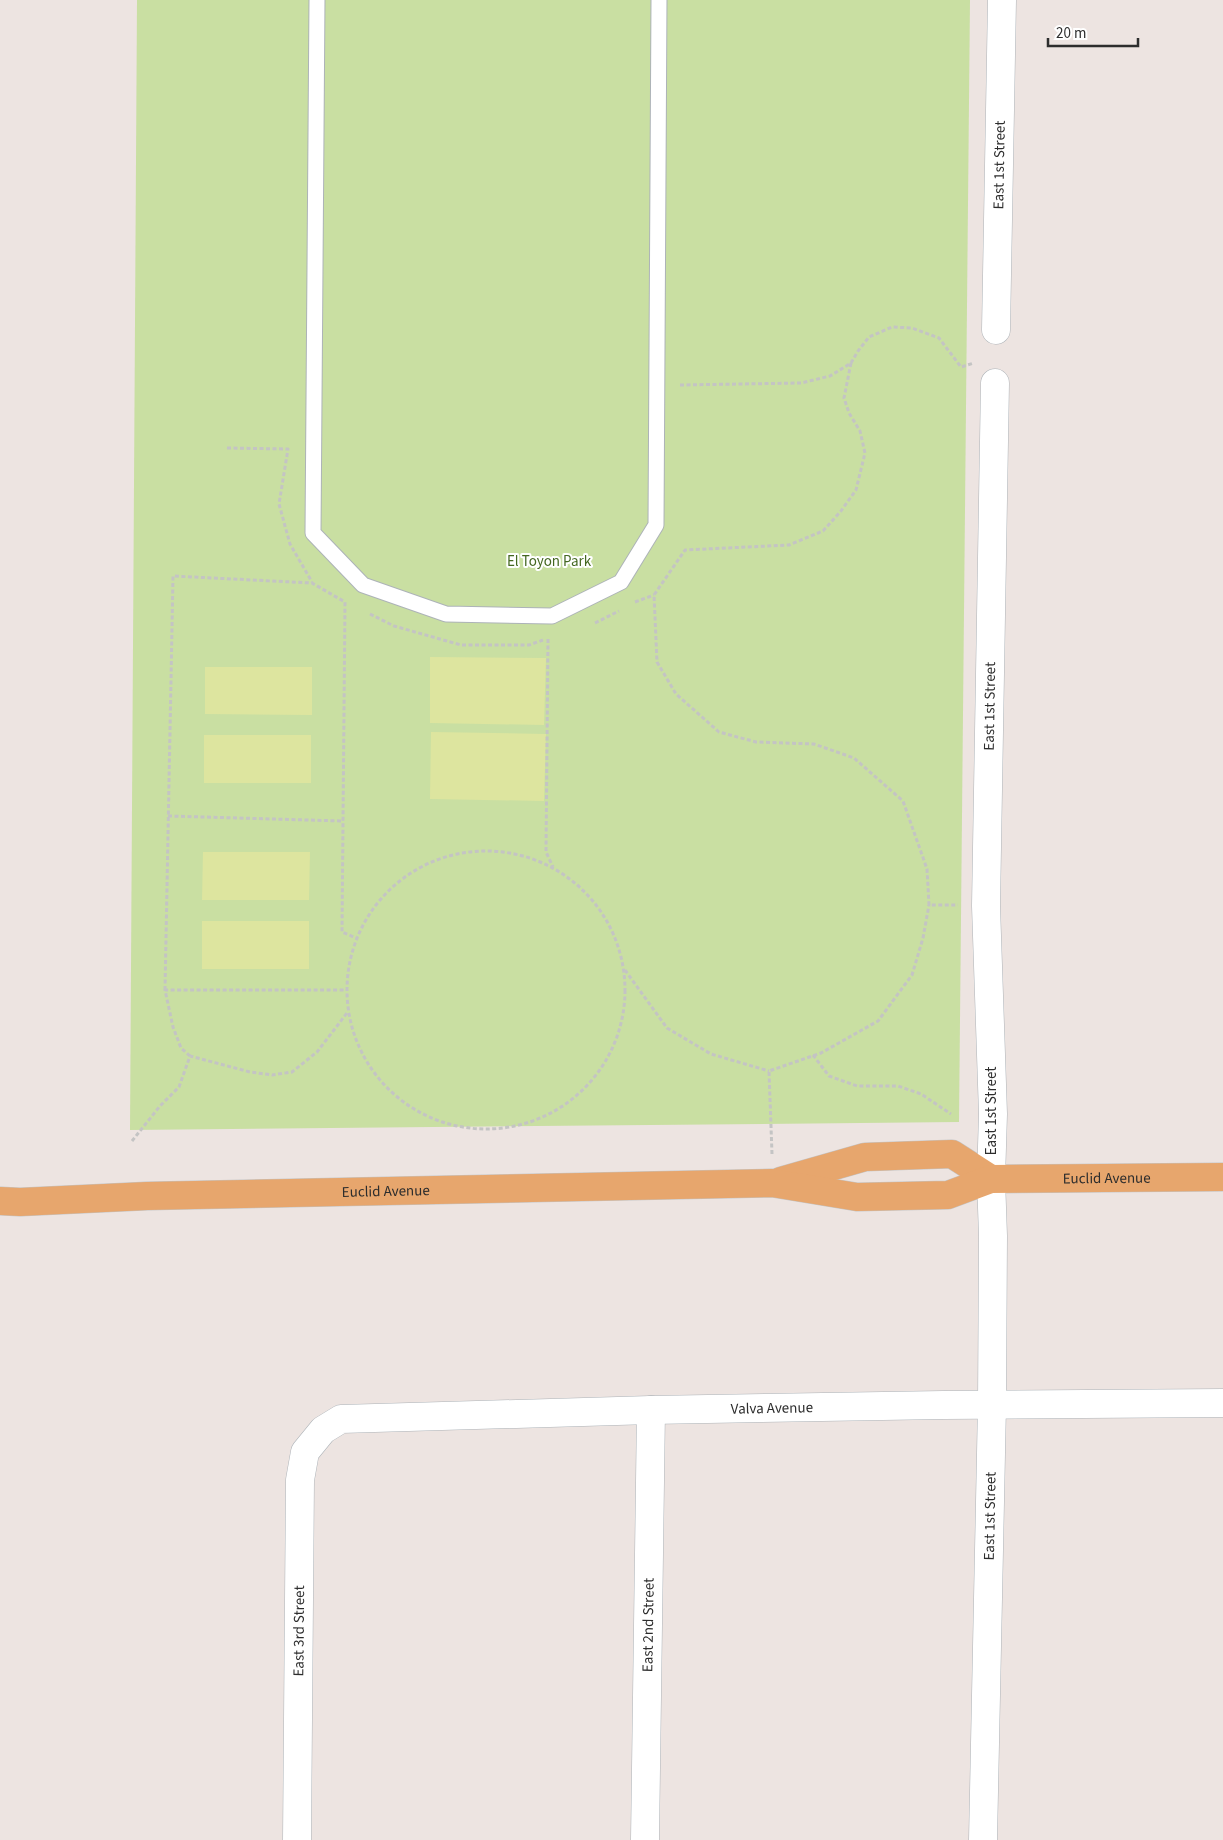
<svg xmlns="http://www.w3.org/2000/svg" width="1223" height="1840" viewBox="0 0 1223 1840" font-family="'Source Sans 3',sans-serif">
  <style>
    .green { fill: #c9dfa2 }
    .pitch { fill: #dde59f }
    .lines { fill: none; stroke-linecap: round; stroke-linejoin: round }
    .service-casing { stroke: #adb3b8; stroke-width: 17 }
    .minor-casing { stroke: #adb3b8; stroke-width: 29 }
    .primary-casing { stroke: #c4c4c4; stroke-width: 29 }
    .path { stroke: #c4c4c4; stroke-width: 3; stroke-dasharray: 4 2.5; stroke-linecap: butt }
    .service { stroke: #fff; stroke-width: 15 }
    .minor { stroke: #fff; stroke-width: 28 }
    .primary { stroke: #e7a66d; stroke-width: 28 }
    .labels { text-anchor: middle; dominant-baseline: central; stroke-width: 4; stroke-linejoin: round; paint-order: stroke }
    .street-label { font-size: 15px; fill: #2d2d2d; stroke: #fff }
    .park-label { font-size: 15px; fill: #446721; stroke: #fff }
  </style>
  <rect width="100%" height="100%" fill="#ede4e1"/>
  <polygon class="green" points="137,0 970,0 959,1122 130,1130"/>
  <g class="pitch">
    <polygon points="430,657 546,658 544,725 430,723"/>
    <polygon points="205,667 312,667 312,715 205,714"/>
    <polygon points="431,732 546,734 544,801 430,799"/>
    <rect x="204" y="735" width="107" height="48"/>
    <polygon points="203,852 310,852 309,900 202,900"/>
    <rect x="202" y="921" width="107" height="48"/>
  </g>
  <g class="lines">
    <g class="service-casing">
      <polyline id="service" points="317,0 313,533 363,585 446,614 552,616 621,582 656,525 659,0"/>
    </g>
    <g class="minor-casing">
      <g id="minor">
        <path id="s1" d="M996,330l6,-330"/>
        <path id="s2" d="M297,1840l3,-360 5,-28 18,-22 18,-11 310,-9 292,-5 280,-2"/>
        <path id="s3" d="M645,1840l6,-430"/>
        <path id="s4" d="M983,1840l9,-435 1,-169 -2,-57 2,-65 -7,-208 9,-523"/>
      </g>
    </g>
    <g class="primary-casing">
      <g id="primary">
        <polyline points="781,1181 865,1157 952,1154 991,1179"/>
        <path id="s5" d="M0,1201l20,1 127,-6 625,-13 85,14 91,-2 43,-16 232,-2"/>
      </g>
    </g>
    <g class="path">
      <polyline points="851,363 844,398 849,413 860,431 865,453 856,490 841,511 823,531 789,545 685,550 654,595 657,662 676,694 719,732 756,742 814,744 854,758 903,801 927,869 929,905 958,905"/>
      <polyline points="680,385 801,383 830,376 851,363 858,351 869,337 892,327 912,328 939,338 961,367 974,363"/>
      <polyline points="227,448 288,449 279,504 290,544 312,582"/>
      <polyline points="635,602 654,595"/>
      <polyline points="370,614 394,626 461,645 529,645 543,640"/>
      <polyline points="595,623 619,611"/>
      <polyline points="548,639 546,852 553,867"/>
      <polyline points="168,816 343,821"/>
      <circle cx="486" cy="990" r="139"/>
      <polyline points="625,970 667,1028 711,1054 769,1071"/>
      <polyline points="165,990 173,576 312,583 345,602 342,932 356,938"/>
      <polyline points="813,1055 829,1076 857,1086 898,1086 921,1094 951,1114"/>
      <polyline points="190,1056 181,1048 173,1027 165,990 346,990"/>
      <polyline points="132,1141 160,1106 179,1087 190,1056 250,1072 272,1075 292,1072 317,1052 347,1013"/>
      <polyline points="772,1154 769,1071 821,1053 878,1021 912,975 923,938 929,905"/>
    </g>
    <use href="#service" class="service"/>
    <use href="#minor" class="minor"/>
    <use href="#primary" class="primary"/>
  </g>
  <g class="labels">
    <g class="street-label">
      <text stroke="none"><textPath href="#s1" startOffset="165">East 1st Street</textPath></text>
      <text stroke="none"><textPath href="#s4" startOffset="1134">East 1st Street</textPath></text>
      <text transform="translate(991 1111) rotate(-90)">East 1st Street</text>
      <text stroke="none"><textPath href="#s5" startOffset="1111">Euclid Avenue</textPath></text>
      <text stroke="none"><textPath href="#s5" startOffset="386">Euclid Avenue</textPath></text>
      <text stroke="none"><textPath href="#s2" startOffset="869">Valva Avenue</textPath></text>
      <text stroke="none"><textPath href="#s4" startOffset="324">East 1st Street</textPath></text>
      <text stroke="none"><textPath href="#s3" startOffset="215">East 2nd Street</textPath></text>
      <text stroke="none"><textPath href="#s2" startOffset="209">East 3rd Street</textPath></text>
    </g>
    <g class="park-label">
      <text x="549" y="561">El Toyon Park</text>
    </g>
  </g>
  <path d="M1048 38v8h90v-8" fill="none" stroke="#2d2d2d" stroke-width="2.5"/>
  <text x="1056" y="38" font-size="15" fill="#2d2d2d" stroke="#ffffff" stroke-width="4" paint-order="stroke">20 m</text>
</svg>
